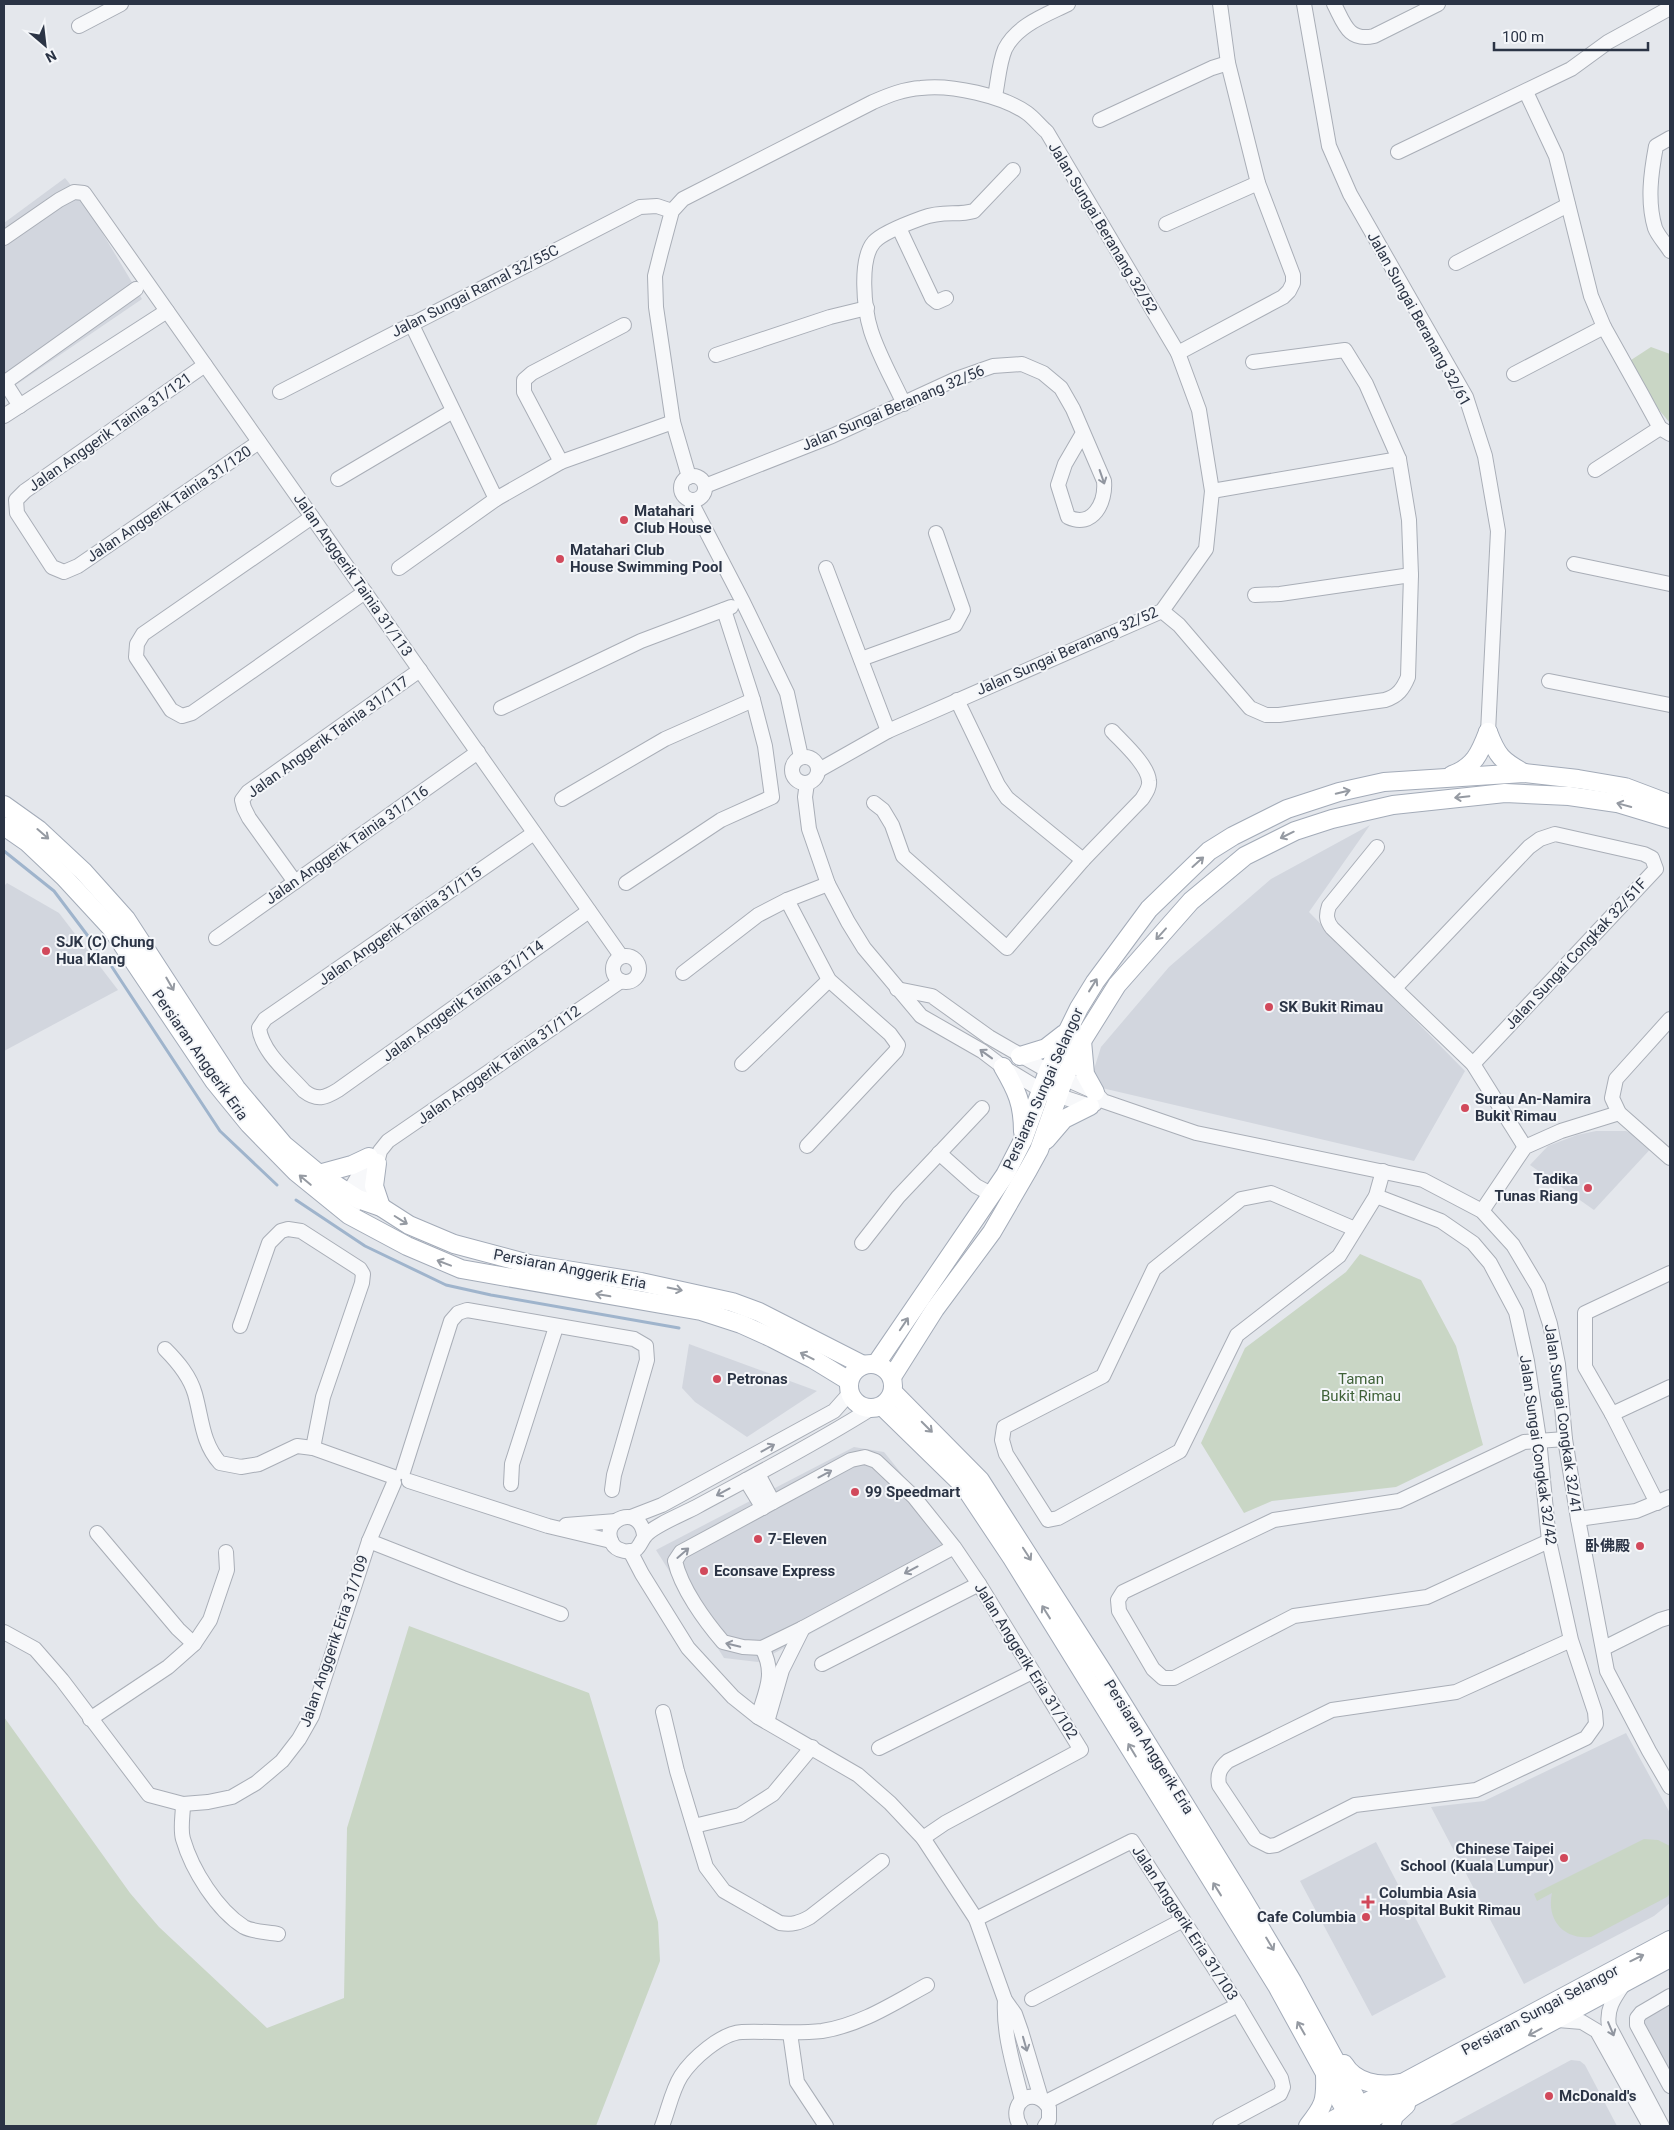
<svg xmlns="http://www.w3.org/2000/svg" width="1674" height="2130" viewBox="0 0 1674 2130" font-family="Roboto,'Noto Sans SC',sans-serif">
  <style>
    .built { fill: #d2d6de }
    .green { fill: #c9d6c5 }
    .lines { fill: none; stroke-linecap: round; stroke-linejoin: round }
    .stream { stroke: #9fb4cc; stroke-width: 3 }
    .minor-casing { stroke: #a9aeb7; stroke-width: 16 }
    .major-casing { stroke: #a3abb8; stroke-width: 20 }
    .minor { stroke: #f7f8fa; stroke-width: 14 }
    .major { stroke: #fff; stroke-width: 18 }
    .oneway { stroke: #9196a0 }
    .oneway2 { stroke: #959aa2 }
    .poi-dot { fill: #d1495b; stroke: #f4f6f9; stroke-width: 2 }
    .labels { text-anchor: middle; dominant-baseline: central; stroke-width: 4; stroke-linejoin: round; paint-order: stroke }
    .street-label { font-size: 15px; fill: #2b3445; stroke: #f4f6f9 }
    .poi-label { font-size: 15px; font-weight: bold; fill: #2b3445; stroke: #f4f6f9; text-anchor: start }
    .park-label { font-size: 15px; fill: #3f6138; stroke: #f4f6f9 }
  </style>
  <rect width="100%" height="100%" fill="#e4e7ec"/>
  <g class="built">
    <polygon points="65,178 82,199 142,299 4,393 4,223"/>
    <polygon points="1370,825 1309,912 1465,1071 1414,1161 1089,1085 1101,1047 1169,967 1271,879"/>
    <polygon points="7,883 59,913 118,990 4,1051 4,886"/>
    <polygon points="1596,1131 1626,1131 1655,1144 1594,1210 1530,1165 1548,1146 1577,1135"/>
    <polygon points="689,1344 817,1391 747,1437 695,1402 682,1388"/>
    <polygon points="854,1447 884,1452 964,1551 758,1662 724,1658 656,1550"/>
    <polygon points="1626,1733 1670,1813 1670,1903 1654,1916 1524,1984 1431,1807 1484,1801"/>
    <polygon points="1376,1842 1446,1977 1372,2016 1300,1881"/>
    <polygon points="1670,2001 1670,2078 1642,2019"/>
    <polygon points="1571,2060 1580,2061 1585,2065 1617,2126 1448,2126"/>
  </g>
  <g class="green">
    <polygon points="1651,347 1670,354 1670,423 1644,392 1628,362"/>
    <polygon points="1360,1254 1421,1280 1456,1346 1483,1445 1396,1487 1272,1501 1244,1513 1201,1443 1245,1348 1346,1272"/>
    <polygon points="409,1626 589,1693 658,1922 660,1961 596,2126 4,2126 4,1717 130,1893 159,1927 267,2028 344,1998 347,1828"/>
    <path d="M1644,1839l14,1 12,6v48l-3,3 -76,40c-27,3 -45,-17 -39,-44l-15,8 -3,-7z"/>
  </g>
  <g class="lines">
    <g class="stream">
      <polyline points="4,851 54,891 97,948"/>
      <polyline points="112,967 220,1131 277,1185"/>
      <polyline points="296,1200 365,1246 446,1285 491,1295 679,1328"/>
    </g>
    <g class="minor-casing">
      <g id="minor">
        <polyline points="1304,4 1329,146 1350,194 1466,397 1485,456 1498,531 1488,732"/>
        <path d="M1334,4c10,19 14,38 40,32l64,-32"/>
        <polyline points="79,26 121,4"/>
        <polyline points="1526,92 1556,156 1591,296 1604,327 1642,395 1660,428 1670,434"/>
        <path d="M995,96c3,-14 4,-33 10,-47 12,-24 41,-34 63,-45"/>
        <polyline points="1100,120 1212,68 1228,63"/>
        <path d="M1670,138l-14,8c-5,27 -9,55 -1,82 3,8 11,16 15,23"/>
        <polyline points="1398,152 1571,69 1608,42 1670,8"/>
        <polyline points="1166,224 1258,183"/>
        <polyline points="899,228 932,298 937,302 946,298"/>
        <polyline points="4,238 59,200 74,192 84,193 621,956"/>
        <polyline points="1456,263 1568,205"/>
        <polyline points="411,323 496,499"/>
        <polyline points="1178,353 1283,297 1289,291 1293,283 1293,275 1258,183 1228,63 1220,4"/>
        <polyline points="716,355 830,317 867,308"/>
        <polyline points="205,365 25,491 16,500 17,513 52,567 64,572 78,566 259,442"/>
        <polyline points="1514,374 1604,327"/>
        <polyline points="4,381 20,406"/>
        <polyline points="4,383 136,289"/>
        <polyline points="280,392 640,207 657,206 672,211"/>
        <path d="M904,404c-11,-24 -25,-48 -33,-73 -7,-22 -12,-72 3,-89 8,-9 37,-20 48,-24 21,-8 35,-2 52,-7l39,-41"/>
        <polyline points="4,416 167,311"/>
        <polyline points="561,462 524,392 524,380 532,373 624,325"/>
        <polyline points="1595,470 1660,428"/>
        <circle cx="693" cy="488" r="12"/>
        <path d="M689,477l-16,-55 -17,-115 -1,-31 6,-24 11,-41 11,-12 190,-97c16,-7 31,-13 48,-14 30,-4 82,8 106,25 7,5 13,13 20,19l131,221 21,57 13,81 -6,58 -44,62 -274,120 -69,39"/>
        <polyline points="338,479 453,411"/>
        <path d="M705,486l127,-50 124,-57 37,-13 29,-2 21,9 18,15 12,21 31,72c2,21 -11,48 -36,36l-10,-32 7,-21 18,-31"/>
        <polyline points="1212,491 1399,459"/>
        <polyline points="690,500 743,602 787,693 801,757"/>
        <polyline points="312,517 143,634 137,644 136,657 171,710 182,716 192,713 365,592"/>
        <polyline points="1574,564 1670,584"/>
        <polyline points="399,568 496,499 561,462 673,422"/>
        <polyline points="826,568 888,731"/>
        <polyline points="1255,595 1280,594 1411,575"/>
        <path d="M1162,611l17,14 71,83 16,7h13l106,-15c13,-4 18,-11 23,-23l3,-102 -2,-55 -10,-61 -33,-75 -21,-34 -92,12"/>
        <polyline points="861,659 955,625 963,610 936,533"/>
        <polyline points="1549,681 1670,705"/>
        <polyline points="957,700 998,785 1007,798 1083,860"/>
        <polyline points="501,708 641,641 731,607"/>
        <circle cx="805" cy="770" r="13"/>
        <polyline points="807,783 805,797 809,829 828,884 848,922 864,948 921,1016 982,1051 1003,1067 1041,1090 1090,1106 1095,1104"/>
        <polyline points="562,799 665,739 753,700"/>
        <path d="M874,803l9,7 9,15 11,31 104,92 76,-88 59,-61c3,-5 8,-11 7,-18 -1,-16 -26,-38 -37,-50"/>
        <path d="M534,833l-269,186 -6,9c3,24 29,45 45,63 13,10 21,7 34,-1l251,-179"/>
        <path d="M1377,847l-48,59c-3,9 -3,14 3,22l141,136 52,83"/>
        <polyline points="295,882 249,818 244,808 242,800 248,792 420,670"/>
        <polyline points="626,883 721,820 772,797 765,746 753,700 724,610"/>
        <polyline points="787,900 829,980 890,1034 898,1045 896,1051 807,1146"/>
        <polyline points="216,938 478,752"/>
        <circle cx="626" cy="969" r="13"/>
        <polyline points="683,973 758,915 787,900 828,884"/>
        <polyline points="1395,988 1529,847 1540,839 1555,834 1644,854 1652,858 1656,869 1473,1064"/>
        <polyline points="897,989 932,996 989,1037 1048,1071 1095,1092 1103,1101 1196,1133 1423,1180 1482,1211 1513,1245 1538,1287 1550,1324 1558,1364 1565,1439 1578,1519 1607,1671 1649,1751 1670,1787"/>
        <polyline points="1670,1019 1616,1079 1612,1098 1619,1113 1670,1158"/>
        <polyline points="742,1064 829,980"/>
        <polyline points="939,1153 976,1186 991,1194"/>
        <path d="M1376,1196l65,25 32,22 17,20 26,49 11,49 12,78 10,102 22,99 24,72 1,12 -10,14 -110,52 -121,15 -79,40 -7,1 -14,-7 -36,-54c-2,-11 1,-17 9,-24l104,-51 124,-18 115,-52"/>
        <polyline points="343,1202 370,1156"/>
        <polyline points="1482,1211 1525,1147 1561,1131 1619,1113"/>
        <polyline points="349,1215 377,1163 380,1151 388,1141 621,981"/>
        <polyline points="1355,1229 1271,1193 1241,1199 1154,1269 1103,1376 1004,1427 1002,1440 1006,1454 1048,1520 1058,1518 1180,1451 1237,1335 1339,1256 1376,1196 1383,1171"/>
        <polyline points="862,1243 898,1197 982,1108"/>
        <polyline points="240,1326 269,1243 281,1231 288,1229 301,1231 360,1269 363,1274 362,1283 323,1397 313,1448"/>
        <path d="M165,1349c13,13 25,27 30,45 7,25 7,49 25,69l21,4 18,-3 38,-18 16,2 81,29"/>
        <polyline points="1612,1414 1670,1387"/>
        <polyline points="403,1472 451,1321 458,1313 467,1310 634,1339 646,1346 647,1360 614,1475 612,1490"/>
        <polyline points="758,1474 773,1502"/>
        <polyline points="746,1480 763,1508"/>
        <polyline points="409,1481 548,1526 611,1541"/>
        <polyline points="511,1484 512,1464 556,1327"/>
        <polyline points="1657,1503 1612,1414 1585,1367 1585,1313 1670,1273"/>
        <polyline points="631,1517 662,1505 834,1411 850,1393"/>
        <polyline points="1578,1519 1636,1511 1670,1497"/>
        <polyline points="566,1525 616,1521"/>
        <polyline points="97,1533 178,1629 194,1644"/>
        <path d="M644,1535c-4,-32 -45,-16 -32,8 2,4 7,7 12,8 16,3 15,-9 22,-16 9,-10 37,-21 50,-28 59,-32 119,-63 176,-99"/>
        <polyline points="369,1541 463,1578 561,1614"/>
        <polyline points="1549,1541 1427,1597 1294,1616 1174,1678 1163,1678 1153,1669 1119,1611 1118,1600 1123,1592 1274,1520 1399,1501 1524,1442 1565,1439"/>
        <polyline points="630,1551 642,1574 688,1648 733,1697 758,1717 858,1775 890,1803 923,1838 976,1919 1005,2000 1015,2014 1021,2031 1041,2098"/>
        <polyline points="4,1632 35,1649 62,1680 149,1795 183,1804 208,1802 232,1797 256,1783 282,1761 299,1739 312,1716 369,1541 394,1483"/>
        <polyline points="1604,1648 1660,1620 1670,1617"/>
        <polyline points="822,1664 979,1584"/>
        <path d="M663,1712l14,59 29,96 18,24 56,32c12,2 19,0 30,-6l72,-56"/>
        <path d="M758,1717c8,-27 18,-43 4,-69"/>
        <polyline points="90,1719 168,1667 194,1644 210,1620 227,1570 226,1552"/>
        <polyline points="767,1722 782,1670 803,1628"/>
        <polyline points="879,1748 1032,1672"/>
        <path d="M183,1804c0,11 -3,25 0,35 9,31 34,71 61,88 9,5 24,5 34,7"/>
        <polyline points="694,1826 740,1815 773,1794 812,1747"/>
        <path d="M923,1838l22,-15 136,-73 -102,-166 -25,-37 -40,-50 -38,-36 -11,-4 -14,3 -170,92 -6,9c6,27 30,60 48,81l20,5 19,1 41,-20 151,-81"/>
        <polyline points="976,1919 1132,1841 1238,2005 1281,2078 1283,2087 1280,2094 1220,2126"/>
        <path d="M1623,1985c-9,13 -17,24 -14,41l53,100"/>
        <polyline points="1670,1996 1641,2013 1637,2018 1637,2025 1670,2086"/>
        <polyline points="1032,1999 1183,1920"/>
        <path d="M1005,2000c-2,34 9,67 17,100"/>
        <polyline points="1558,2020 1582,2022 1597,2031 1650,2126"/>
        <polyline points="790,2033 797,2082 826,2126"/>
        <polyline points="1046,2102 1238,2005"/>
        <path d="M662,2126c6,-15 10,-36 19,-50 11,-17 40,-43 61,-44 27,-1 54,2 80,-1 39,-6 72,-28 105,-46"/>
        <path d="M1020,2126c-14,-24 15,-42 29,-18v12l-4,6"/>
      </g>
    </g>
    <g class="major-casing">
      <g id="major">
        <path d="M1488,732c9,24 14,29 36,41"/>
        <path d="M1452,775c22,-8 28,-22 36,-43"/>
        <polyline points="4,805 39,830 83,871 126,919 236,1088 284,1145 319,1174 358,1199 381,1207 409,1225 454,1244 529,1264 641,1282 732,1302 759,1312 863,1365"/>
        <polyline points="4,826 27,842 64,877 112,929 214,1081 249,1124 296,1172 349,1215 407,1246 461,1269 701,1311 741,1324 772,1338 813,1359 849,1381"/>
        <polyline points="1082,1041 1085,1074 1095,1092"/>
        <polyline points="1020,1056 1046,1048 1064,1034"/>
        <path d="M1003,1067c14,24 20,37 20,65"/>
        <polyline points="1046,1140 1064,1119 1090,1106"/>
        <polyline points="377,1163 374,1186 381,1207"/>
        <polyline points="319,1174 352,1165 369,1157"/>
        <circle cx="871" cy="1386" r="22"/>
        <polyline points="876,1364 1005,1175 1023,1140 1048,1071 1079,1008 1095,982 1149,909 1209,851 1233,836 1287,809 1339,792 1384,782 1524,773 1578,779 1625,787 1670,804"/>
        <polyline points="892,1377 935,1309 992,1232 1028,1170 1039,1150 1064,1079 1082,1041 1117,985 1191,901 1245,856 1295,831 1332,819 1393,805 1505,793 1569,796 1617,803 1670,819"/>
        <polyline points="893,1392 980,1480 1103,1672 1240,1894 1292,1981 1371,2126"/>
        <polyline points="882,1406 964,1486 1012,1558 1277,1986 1354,2126"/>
        <path d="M1344,2064c11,19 35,23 56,19"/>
        <path d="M1308,2126c16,-20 18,-25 17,-51"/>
        <polyline points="1322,2126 1670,1940"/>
        <polyline points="1358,2126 1670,1958"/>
        <polyline points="1391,2126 1394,2116 1406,2105"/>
      </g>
    </g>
    <use href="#minor" class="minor"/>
    <use href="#major" class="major"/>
  </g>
  <defs><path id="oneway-shaft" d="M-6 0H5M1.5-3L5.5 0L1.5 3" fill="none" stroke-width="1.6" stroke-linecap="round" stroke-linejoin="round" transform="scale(1.25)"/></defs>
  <g class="oneway">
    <use href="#oneway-shaft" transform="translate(1102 477) rotate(71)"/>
    <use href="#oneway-shaft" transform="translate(986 1054) rotate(-144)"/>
    <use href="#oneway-shaft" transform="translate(768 1448) rotate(-29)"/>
    <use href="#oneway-shaft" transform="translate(825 1474) rotate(-28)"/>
    <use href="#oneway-shaft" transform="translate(723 1492) rotate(152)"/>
    <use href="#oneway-shaft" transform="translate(683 1553) rotate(-41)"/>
    <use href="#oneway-shaft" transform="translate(911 1570) rotate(152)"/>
    <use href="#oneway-shaft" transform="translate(733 1645) rotate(-166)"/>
    <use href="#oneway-shaft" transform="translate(1611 2029) rotate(67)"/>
    <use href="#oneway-shaft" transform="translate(1025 2044) rotate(74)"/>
  </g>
  <g class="oneway2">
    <use href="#oneway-shaft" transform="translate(1343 792) rotate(-14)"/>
    <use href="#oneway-shaft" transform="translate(1462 797) rotate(174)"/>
    <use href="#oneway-shaft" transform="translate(1624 805) rotate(-165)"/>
    <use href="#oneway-shaft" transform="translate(43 834) rotate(41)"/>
    <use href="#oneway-shaft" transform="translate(1287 835) rotate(154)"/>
    <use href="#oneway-shaft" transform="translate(1198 862) rotate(-42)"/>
    <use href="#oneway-shaft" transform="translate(1161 934) rotate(132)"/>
    <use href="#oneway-shaft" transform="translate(170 984) rotate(60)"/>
    <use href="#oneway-shaft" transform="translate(1093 985) rotate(-58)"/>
    <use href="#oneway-shaft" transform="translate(305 1180) rotate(-140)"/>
    <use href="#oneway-shaft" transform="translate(401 1220) rotate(32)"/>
    <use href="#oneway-shaft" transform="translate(444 1263) rotate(-159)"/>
    <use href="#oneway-shaft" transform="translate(675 1289) rotate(11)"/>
    <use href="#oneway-shaft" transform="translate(603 1295) rotate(-170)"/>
    <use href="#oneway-shaft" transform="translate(904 1324) rotate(-56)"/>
    <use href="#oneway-shaft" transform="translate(807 1356) rotate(-153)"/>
    <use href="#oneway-shaft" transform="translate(927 1427) rotate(45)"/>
    <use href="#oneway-shaft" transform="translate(1027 1554) rotate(57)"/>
    <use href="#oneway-shaft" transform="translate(1046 1612) rotate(-122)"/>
    <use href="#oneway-shaft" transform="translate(1132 1750) rotate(-121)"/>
    <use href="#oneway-shaft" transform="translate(1217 1889) rotate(-122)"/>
    <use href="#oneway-shaft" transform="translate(1270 1944) rotate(59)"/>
    <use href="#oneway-shaft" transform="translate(1637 1958) rotate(-26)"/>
    <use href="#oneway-shaft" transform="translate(1301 2028) rotate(-120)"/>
    <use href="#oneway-shaft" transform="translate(1535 2032) rotate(152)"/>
  </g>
  <g class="poi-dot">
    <circle cx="624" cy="520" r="5"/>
    <circle cx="560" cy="559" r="5"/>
    <circle cx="46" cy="951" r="5"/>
    <circle cx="1269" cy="1007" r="5"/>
    <circle cx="1465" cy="1108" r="5"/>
    <circle cx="1588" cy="1188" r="5"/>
    <circle cx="717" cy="1379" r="5"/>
    <circle cx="855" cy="1492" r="5"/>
    <circle cx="758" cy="1539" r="5"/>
    <circle cx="1640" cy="1546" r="5"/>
    <circle cx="704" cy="1571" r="5"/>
    <circle cx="1564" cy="1858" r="5"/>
    <path d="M1365.5 1894.5h5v5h5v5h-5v5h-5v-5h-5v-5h5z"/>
    <circle cx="1366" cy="1917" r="5"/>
    <circle cx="1549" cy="2096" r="5"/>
  </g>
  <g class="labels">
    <g class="street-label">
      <text transform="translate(1103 228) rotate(59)">Jalan Sungai Beranang 32/52</text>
      <text transform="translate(475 291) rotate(-27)">Jalan Sungai Ramal 32/55C</text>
      <text transform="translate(1419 319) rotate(61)">Jalan Sungai Beranang 32/61</text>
      <text transform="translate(893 408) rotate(-23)">Jalan Sungai Beranang 32/56</text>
      <text transform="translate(110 432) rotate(-35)">Jalan Anggerik Tainia 31/121</text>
      <text transform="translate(169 504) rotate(-34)">Jalan Anggerik Tainia 31/120</text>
      <text transform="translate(353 575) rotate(55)">Jalan Anggerik Tainia 31/113</text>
      <text transform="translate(1067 651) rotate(-24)">Jalan Sungai Beranang 32/52</text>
      <text transform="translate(328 737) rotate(-36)">Jalan Anggerik Tainia 31/117</text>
      <text transform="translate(347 845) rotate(-35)">Jalan Anggerik Tainia 31/116</text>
      <text transform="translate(400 926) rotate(-35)">Jalan Anggerik Tainia 31/115</text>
      <text transform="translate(1576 954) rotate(-47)">Jalan Sungai Congkak 32/51F</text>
      <text transform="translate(463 1001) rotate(-36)">Jalan Anggerik Tainia 31/114</text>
      <text transform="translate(200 1055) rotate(55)">Persiaran Anggerik Eria</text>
      <text transform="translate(499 1065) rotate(-35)">Jalan Anggerik Tainia 31/112</text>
      <text transform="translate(1043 1089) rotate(-66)">Persiaran Sungai Selangor</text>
      <text transform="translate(570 1269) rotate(11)">Persiaran Anggerik Eria</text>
      <text transform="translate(1563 1419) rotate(82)">Jalan Sungai Congkak 32/41</text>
      <text transform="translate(1538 1450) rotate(82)">Jalan Sungai Congkak 32/42</text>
      <text transform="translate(334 1641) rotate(-71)">Jalan Anggerik Eria 31/109</text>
      <text transform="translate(1026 1661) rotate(58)">Jalan Anggerik Eria 31/102</text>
      <text transform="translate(1149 1747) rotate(58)">Persiaran Anggerik Eria</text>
      <text transform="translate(1185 1923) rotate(57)">Jalan Anggerik Eria 31/103</text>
      <text transform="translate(1540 2010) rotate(-28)">Persiaran Sungai Selangor</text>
    </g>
    <g class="poi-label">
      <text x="634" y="511">Matahari<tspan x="634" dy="17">Club House</tspan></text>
      <text x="570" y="550">Matahari Club<tspan x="570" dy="17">House Swimming Pool</tspan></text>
      <text x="56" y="942">SJK (C) Chung<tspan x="56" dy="17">Hua Klang</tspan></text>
      <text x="1279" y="1007">SK Bukit Rimau</text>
      <text x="1475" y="1099">Surau An-Namira<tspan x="1475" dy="17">Bukit Rimau</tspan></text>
      <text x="1578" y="1179" text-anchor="end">Tadika<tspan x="1578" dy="17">Tunas Riang</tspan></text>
      <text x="727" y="1379">Petronas</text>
      <text x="865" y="1492">99 Speedmart</text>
      <text x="768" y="1539">7-Eleven</text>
      <text x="1630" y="1546" text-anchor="end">卧佛殿</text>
      <text x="714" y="1571">Econsave Express</text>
      <text x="1554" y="1849" text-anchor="end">Chinese Taipei<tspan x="1554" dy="17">School (Kuala Lumpur)</tspan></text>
      <text x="1379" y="1893">Columbia Asia<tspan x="1379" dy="17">Hospital Bukit Rimau</tspan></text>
      <text x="1356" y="1917" text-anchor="end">Cafe Columbia</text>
      <text x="1559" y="2096">McDonald's</text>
    </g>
    <g class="park-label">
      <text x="1361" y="1379">Taman<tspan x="1361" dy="17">Bukit Rimau</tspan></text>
    </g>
  </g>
  <rect width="1674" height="2130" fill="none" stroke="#2b3445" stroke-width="10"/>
  <g transform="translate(45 45) rotate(152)" stroke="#f4f6f9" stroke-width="4" paint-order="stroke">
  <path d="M0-4L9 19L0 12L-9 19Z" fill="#2b3445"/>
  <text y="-8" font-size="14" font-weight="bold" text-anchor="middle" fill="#2b3445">N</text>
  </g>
  <path d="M1494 42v8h154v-8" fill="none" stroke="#2b3445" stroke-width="2.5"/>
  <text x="1502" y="42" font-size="15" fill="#2b3445" stroke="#f4f6f9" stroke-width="4" paint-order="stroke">100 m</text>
</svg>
